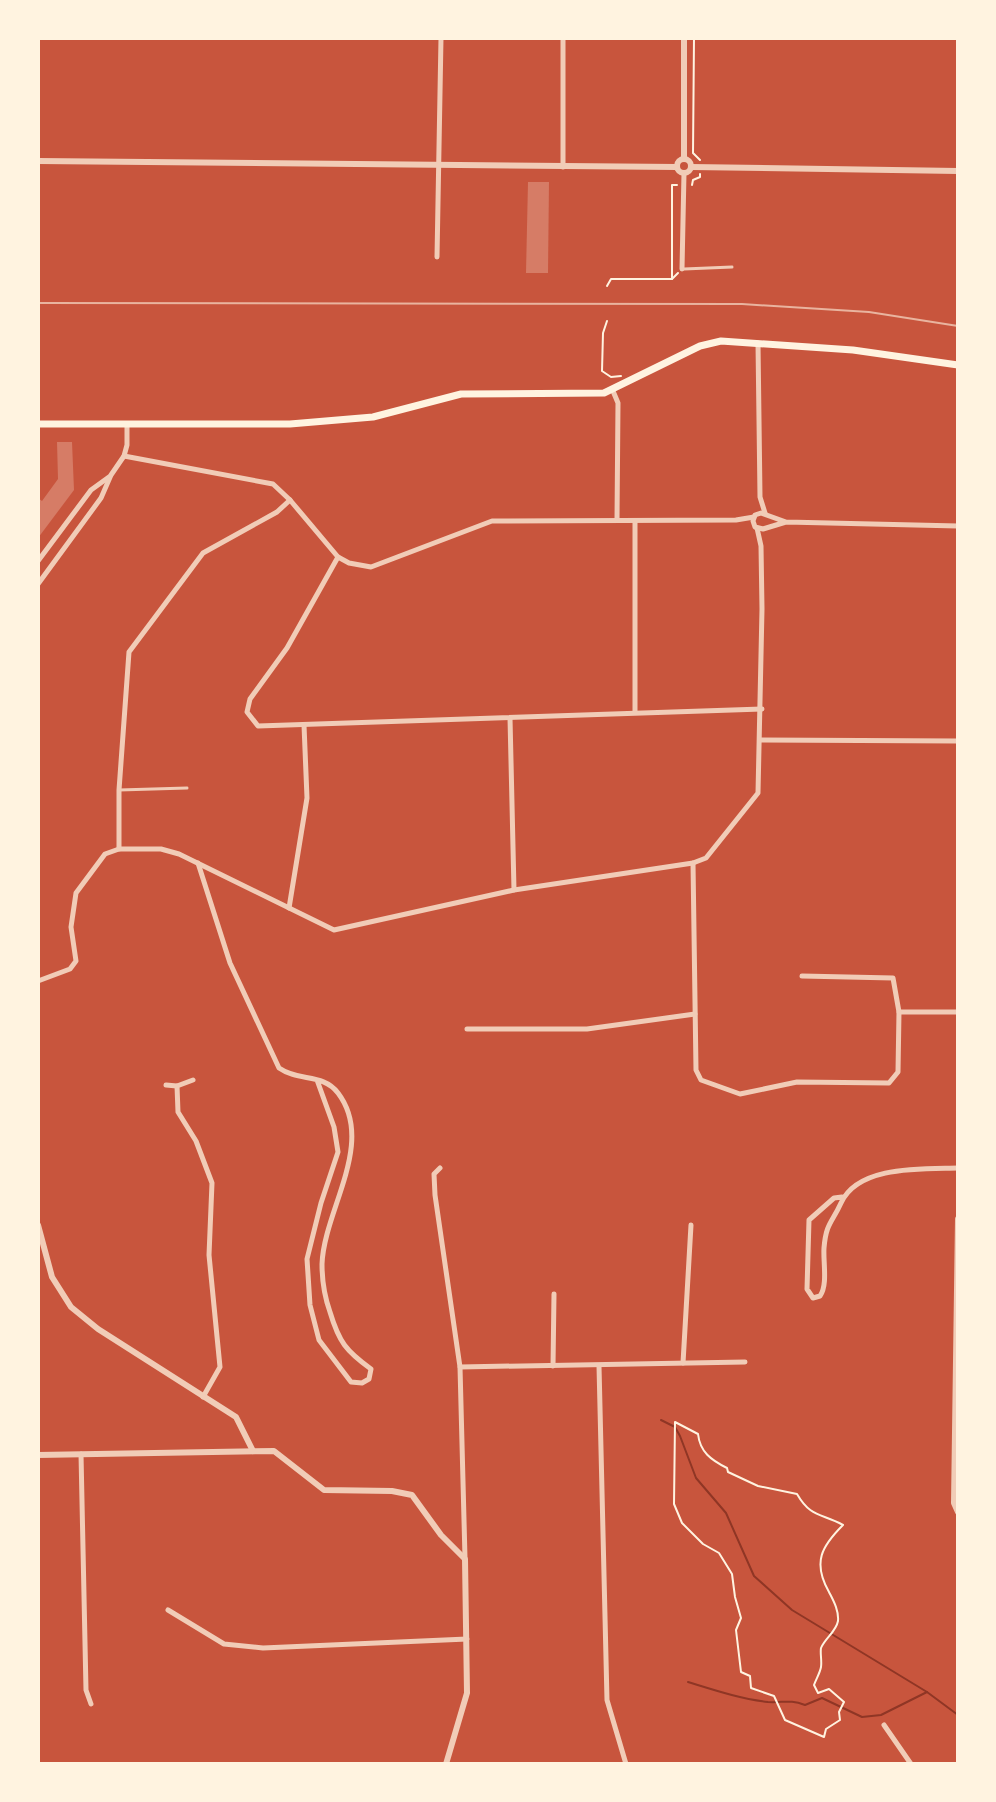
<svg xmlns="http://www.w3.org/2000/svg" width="996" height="1802" viewBox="0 0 996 1802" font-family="Bitter,serif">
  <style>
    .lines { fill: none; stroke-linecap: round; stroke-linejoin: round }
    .stream { stroke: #8f3625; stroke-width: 2 }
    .building { fill: #d67c66 }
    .path { stroke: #fff3e0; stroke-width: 2 }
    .service { stroke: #f1ccb7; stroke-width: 3 }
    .minor { stroke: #f1ccb7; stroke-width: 5 }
    .tertiary { stroke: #f1ccb7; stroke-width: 6 }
    .secondary { stroke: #fff3e0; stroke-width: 7 }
    .rail { stroke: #e9b49f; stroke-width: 2 }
  </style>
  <rect width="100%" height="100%" fill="#c8553d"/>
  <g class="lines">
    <g class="stream">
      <polyline points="661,1420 675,1427 680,1436 696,1478 726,1513 754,1576 792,1610 927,1692 958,1715"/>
      <path d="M688,1682c26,8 53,17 80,20 16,1 21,-3 37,3l17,-7 40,19 19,-2 46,-23"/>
    </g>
  </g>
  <g class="building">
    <polygon points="528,182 549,182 548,273 526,273"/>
    <polygon points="57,442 72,442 74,490 38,538 38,498 42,501 58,479"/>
  </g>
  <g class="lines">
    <g class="path">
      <polyline points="694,38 693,153 700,160"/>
      <polyline points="692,185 693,180 700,177 700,174"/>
      <polyline points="672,279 672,185 677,185"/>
      <polyline points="607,286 611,279 672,279 678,273"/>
      <polyline points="607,321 603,333 602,371 611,377 621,376"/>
      <path d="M675,1422l23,12c2,18 13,26 29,34l1,4 30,14 39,8c14,24 24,19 46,31 -21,21 -31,37 -14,67 4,8 10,18 9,29 -2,11 -13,17 -17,27 -1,5 1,13 0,19 -1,6 -5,12 -7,18l4,8 11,-4 15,13 -5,10 1,8 -14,9 -2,8 -39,-17 -11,-24 -23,-8 -1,-12 -9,-4 -5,-42 5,-12 -6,-21 -3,-23 -13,-21 -16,-9 -21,-21 -8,-19z"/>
    </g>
    <g class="service">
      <polyline points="684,269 732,267"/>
      <polyline points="119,790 187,788"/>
    </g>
    <g class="minor">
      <polyline points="563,38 563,167"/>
      <polyline points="437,257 441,38"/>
      <polyline points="682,269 684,173"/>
      <polyline points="758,343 760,497 765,513"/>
      <polyline points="613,391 618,403 617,520"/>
      <polyline points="124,456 273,484 290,500 338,557 349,563 371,567 492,521 736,520 754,517"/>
      <polyline points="786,522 761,513 755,515 753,521 755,527 763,529 786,522 958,526"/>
      <polyline points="338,557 287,648 250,699 247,712 258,726 762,709"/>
      <polyline points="38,561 91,490 109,477"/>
      <polyline points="38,584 101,498 111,475 124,456 127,445 127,425"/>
      <polyline points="635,712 635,521"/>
      <polyline points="510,718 514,890"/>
      <polyline points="761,740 958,741"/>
      <polyline points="119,849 119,790 129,652 203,553 277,512 290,500"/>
      <path d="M198,863l32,100 49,105c20,14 44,5 59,25 38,50 -14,117 -16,171 0,16 3,34 8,48 9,30 16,39 41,57l-2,10 -7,4 -11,-1 -32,-42 -9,-35 -3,-46 14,-56 17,-51 -4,-25 -17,-47"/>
      <polyline points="693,863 696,1070 701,1080 740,1094 797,1082 889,1083 898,1072 899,1012 958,1012"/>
      <polyline points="289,908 307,798 304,725"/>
      <polyline points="802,976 893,978 899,1012"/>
      <polyline points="38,981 70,969 76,961 71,927 76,893 105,854 119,849 161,849 179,854 334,930 514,890 693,863 706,858 758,793 762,609 761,546 757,528"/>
      <polyline points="467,1029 587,1029 695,1014"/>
      <polyline points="193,1080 177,1086 178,1112 196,1141 212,1183 209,1255 220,1367 203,1397"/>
      <polyline points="166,1085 177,1086"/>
      <polyline points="440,1168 434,1174 435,1195 460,1367 465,1558"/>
      <path d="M842,1197l-8,1 -25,22 -2,69 6,9 7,-2c8,-11 3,-34 4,-48 2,-25 8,-25 17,-45 17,-38 82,-34 117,-35"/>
      <polyline points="683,1363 691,1225"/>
      <polyline points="553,1366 554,1294"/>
      <polyline points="599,1366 607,1700 626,1764"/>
      <polyline points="460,1367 745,1362"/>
      <polyline points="81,1454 86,1690 91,1704"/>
      <polyline points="168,1610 224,1644 263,1648 467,1639"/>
      <polyline points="884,1725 911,1764"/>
    </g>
    <g class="tertiary">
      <polyline points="684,38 684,159"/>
      <circle cx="684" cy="166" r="7"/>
      <polyline points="38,161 677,167"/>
      <polyline points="691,167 958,171"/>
      <polyline points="958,1219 954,1503 958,1512"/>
      <polyline points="38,1225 52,1277 71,1307 98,1329 236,1417 253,1451"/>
      <polyline points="38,1455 274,1451 324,1490 392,1491 412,1495 441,1535 465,1559 467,1693 446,1764"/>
    </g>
    <polyline class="secondary" points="38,424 290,424 373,417 461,394 604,393 700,346 721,341 853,350 958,365"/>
    <polyline class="rail" points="38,303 742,304 869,312 958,326"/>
  </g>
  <rect width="996" height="1802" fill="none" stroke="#fff3e0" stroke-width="80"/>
</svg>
